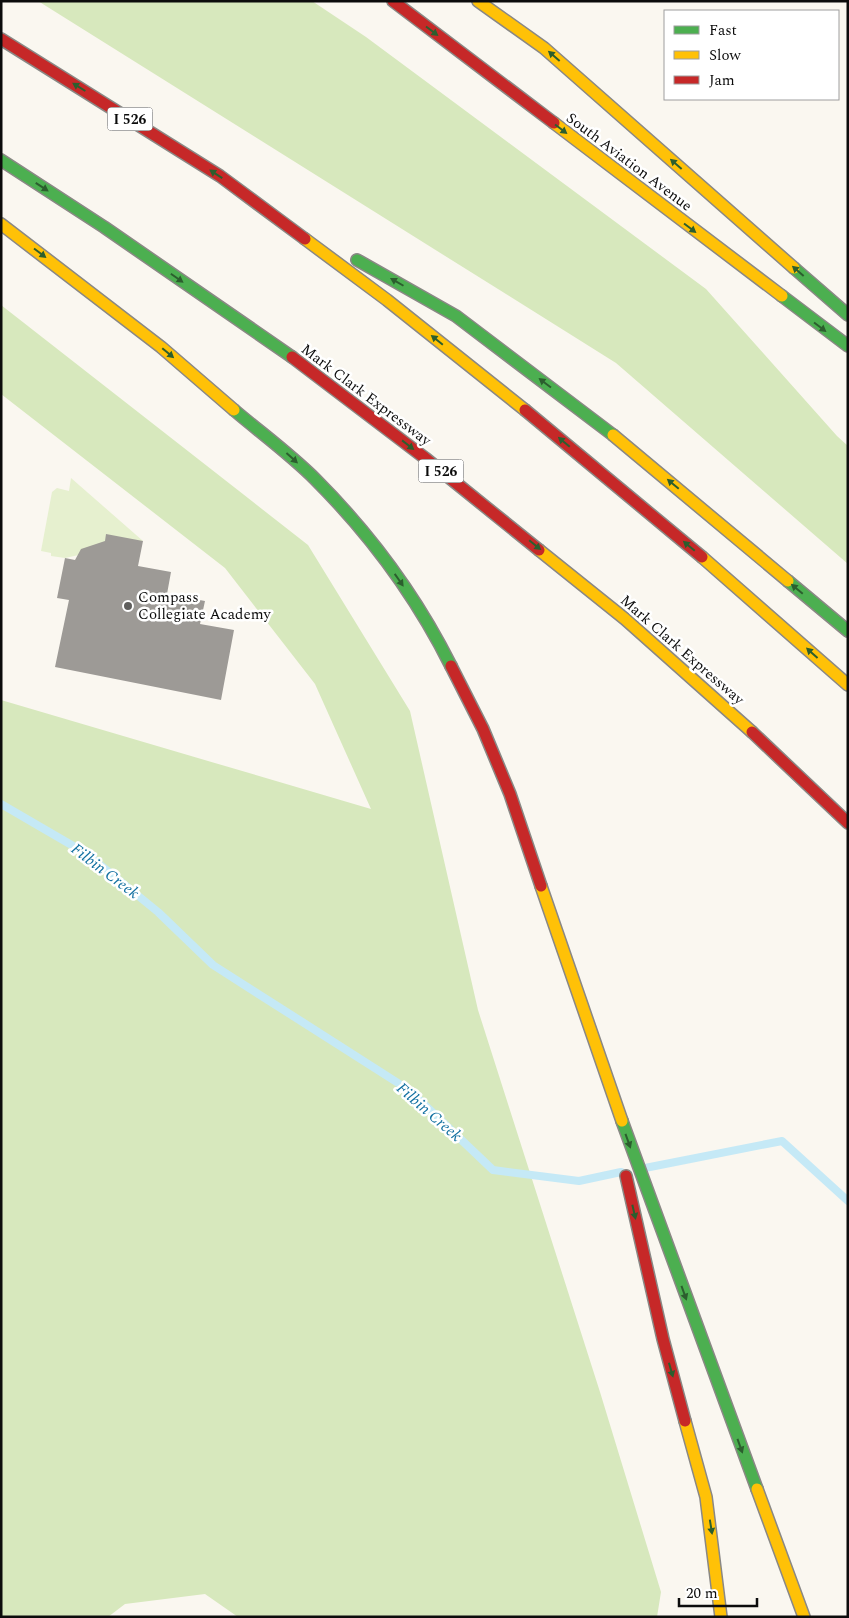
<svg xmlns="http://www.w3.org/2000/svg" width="849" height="1618" viewBox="0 0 849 1618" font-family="Spectral,serif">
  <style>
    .green { fill: #e6f0cf }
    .forest { fill: #d7e8bd }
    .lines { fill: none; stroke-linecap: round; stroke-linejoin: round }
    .stream { stroke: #c5e9f6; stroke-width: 8 }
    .building { fill: #9d9a96 }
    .fast-casing { stroke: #8a8885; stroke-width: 14 }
    .slow-casing { stroke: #8a8885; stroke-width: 14 }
    .jam-casing { stroke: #8a8885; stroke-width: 14 }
    .fast { stroke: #4caf50; stroke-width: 11 }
    .slow { stroke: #ffc107; stroke-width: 11 }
    .jam { stroke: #c62828; stroke-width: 11 }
    .oneway { fill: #2c5e2e }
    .poi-dot { fill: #5f5e5c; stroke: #fff; stroke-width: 2 }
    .labels { text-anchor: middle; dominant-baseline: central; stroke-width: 5; stroke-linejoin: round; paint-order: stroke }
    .shield { fill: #fff; stroke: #555; stroke-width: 1 }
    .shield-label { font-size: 14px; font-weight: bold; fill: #0c0c0c }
    .street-label { font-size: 15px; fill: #0c0c0c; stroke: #fff }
    .poi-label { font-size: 15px; fill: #0c0c0c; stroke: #fff; text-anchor: start }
    .water-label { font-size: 16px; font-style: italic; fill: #1270a1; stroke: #fff }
  </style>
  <rect width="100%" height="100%" fill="#faf7f0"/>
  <polygon class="green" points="71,478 143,541 65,558 51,556 51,553 41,551 52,492 57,488 69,491"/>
  <g class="forest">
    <polygon points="38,1 312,1 366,37 706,289 837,436 848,446 848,564 616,363"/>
    <polygon points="1,305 308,545 410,711 478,1010 600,1392 661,1592 657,1617 238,1617 205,1594 125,1604 108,1617 1,1617 1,700 371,809 315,684 225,568 1,394"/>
  </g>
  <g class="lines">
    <g class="stream">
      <polyline points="1,804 87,854 158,912 213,965 409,1090 493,1170 579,1181 621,1172"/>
      <polyline points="645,1168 782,1141 848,1201"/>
    </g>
  </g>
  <polygon class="building" points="106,534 143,541 138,566 171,572 167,594 205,601 200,624 234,630 221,700 55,667 69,600 57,598 65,558 75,560 81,549 105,541"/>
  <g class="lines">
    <g class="fast-casing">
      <g id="fast">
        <polyline points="1,160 104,227 292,357"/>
        <polyline points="357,260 456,316 613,435"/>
        <polyline points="794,268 848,315"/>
        <polyline points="782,296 848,346"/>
        <path d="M234,410c27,23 56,44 81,69 54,54 102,119 136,187"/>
        <polyline points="788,581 848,631"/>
        <polyline points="622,1121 757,1489"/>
      </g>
    </g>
    <g class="slow-casing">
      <g id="slow">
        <polyline points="478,1 544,48 794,268"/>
        <polyline points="554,123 782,296"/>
        <polyline points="1,224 161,347 234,410"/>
        <polyline points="305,239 387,300 525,410"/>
        <polyline points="613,435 788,581"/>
        <polyline points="539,550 625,619 752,732"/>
        <polyline points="702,557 848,685"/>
        <polyline points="541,886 622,1121"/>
        <polyline points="685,1421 706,1497 721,1617"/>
        <polyline points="757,1489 804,1617"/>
      </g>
    </g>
    <g class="jam-casing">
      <g id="jam">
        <polyline points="393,1 554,123"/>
        <polyline points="1,39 220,176 305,239"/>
        <polyline points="292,357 425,458 539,550"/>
        <polyline points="525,410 702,557"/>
        <polyline points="451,666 483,729 510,794 541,886"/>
        <polyline points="752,732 848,823"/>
        <polyline points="626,1176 663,1339 685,1421"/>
      </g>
    </g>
    <use href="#fast" class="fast"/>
    <use href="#slow" class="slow"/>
    <use href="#jam" class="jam"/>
  </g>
  <defs><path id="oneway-solid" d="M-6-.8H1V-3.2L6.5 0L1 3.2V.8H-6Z" transform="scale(1.25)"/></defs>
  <g class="oneway">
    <use href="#oneway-solid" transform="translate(432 31) rotate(37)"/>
    <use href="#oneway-solid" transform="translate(554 56) rotate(-139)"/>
    <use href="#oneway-solid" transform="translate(79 87) rotate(-148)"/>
    <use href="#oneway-solid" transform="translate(561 129) rotate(37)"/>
    <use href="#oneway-solid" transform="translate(676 164) rotate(-139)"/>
    <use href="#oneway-solid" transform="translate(216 174) rotate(-147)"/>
    <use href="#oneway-solid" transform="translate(42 187) rotate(33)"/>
    <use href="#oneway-solid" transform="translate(690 228) rotate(37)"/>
    <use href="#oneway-solid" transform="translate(40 253) rotate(37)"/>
    <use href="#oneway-solid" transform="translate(798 271) rotate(-139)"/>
    <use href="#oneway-solid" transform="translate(177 278) rotate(35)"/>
    <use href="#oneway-solid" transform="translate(397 282) rotate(-150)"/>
    <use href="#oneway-solid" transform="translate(820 327) rotate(37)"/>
    <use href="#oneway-solid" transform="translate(437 340) rotate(-141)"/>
    <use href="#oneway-solid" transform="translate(168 353) rotate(40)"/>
    <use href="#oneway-solid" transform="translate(545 383) rotate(-143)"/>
    <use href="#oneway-solid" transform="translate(564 442) rotate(-140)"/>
    <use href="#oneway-solid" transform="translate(408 445) rotate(38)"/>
    <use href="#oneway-solid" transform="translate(292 458) rotate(42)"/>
    <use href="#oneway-solid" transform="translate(673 484) rotate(-140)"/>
    <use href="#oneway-solid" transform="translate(535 545) rotate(39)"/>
    <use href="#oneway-solid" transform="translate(689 546) rotate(-140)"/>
    <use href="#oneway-solid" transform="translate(399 580) rotate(55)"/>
    <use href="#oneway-solid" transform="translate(797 589) rotate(-140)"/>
    <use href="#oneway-solid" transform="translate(812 653) rotate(-138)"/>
    <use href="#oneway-solid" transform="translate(628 1141) rotate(70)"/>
    <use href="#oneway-solid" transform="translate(634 1212) rotate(77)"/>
    <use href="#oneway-solid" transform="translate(684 1293) rotate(70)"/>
    <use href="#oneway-solid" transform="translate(671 1370) rotate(74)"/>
    <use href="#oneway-solid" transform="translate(740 1446) rotate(70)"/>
    <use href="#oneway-solid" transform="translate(711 1527) rotate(81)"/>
  </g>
  <circle class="poi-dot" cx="128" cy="606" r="5"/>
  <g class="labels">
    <g class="shield">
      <rect x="107.5" y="107.5" width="45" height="23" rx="4"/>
      <rect x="418.5" y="459.5" width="45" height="23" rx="4"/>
    </g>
    <g class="shield-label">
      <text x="130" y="119">I 526</text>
      <text x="441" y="471">I 526</text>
    </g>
    <g class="street-label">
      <text transform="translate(629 162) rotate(37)">South Aviation Avenue</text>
      <text transform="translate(366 395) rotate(37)">Mark Clark Expressway</text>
      <text transform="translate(682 650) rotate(41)">Mark Clark Expressway</text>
    </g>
    <g class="poi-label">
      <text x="138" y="597">Compass<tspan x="138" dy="17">Collegiate Academy</tspan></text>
    </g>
    <g class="water-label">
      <text transform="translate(105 871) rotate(37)">Filbin Creek</text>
      <text transform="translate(429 1112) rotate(41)">Filbin Creek</text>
    </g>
  </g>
  <rect width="849" height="1618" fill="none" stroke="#0c0c0c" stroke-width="5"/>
  <rect x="664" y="10" width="175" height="90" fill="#ffffff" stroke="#9e9e9e"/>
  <rect x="674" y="26" width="25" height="8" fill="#4caf50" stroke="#9e9e9e"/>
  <text x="709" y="35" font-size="15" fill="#0c0c0c">Fast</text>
  <rect x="674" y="51" width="25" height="8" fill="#ffc107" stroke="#9e9e9e"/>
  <text x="709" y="60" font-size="15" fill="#0c0c0c">Slow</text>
  <rect x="674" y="76" width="25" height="8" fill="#c62828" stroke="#9e9e9e"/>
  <text x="709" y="85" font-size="15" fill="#0c0c0c">Jam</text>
  <path d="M679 1598v8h78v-8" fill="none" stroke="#0c0c0c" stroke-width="2.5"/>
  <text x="686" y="1598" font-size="15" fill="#0c0c0c" stroke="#ffffff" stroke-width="4" paint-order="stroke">20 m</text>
</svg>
